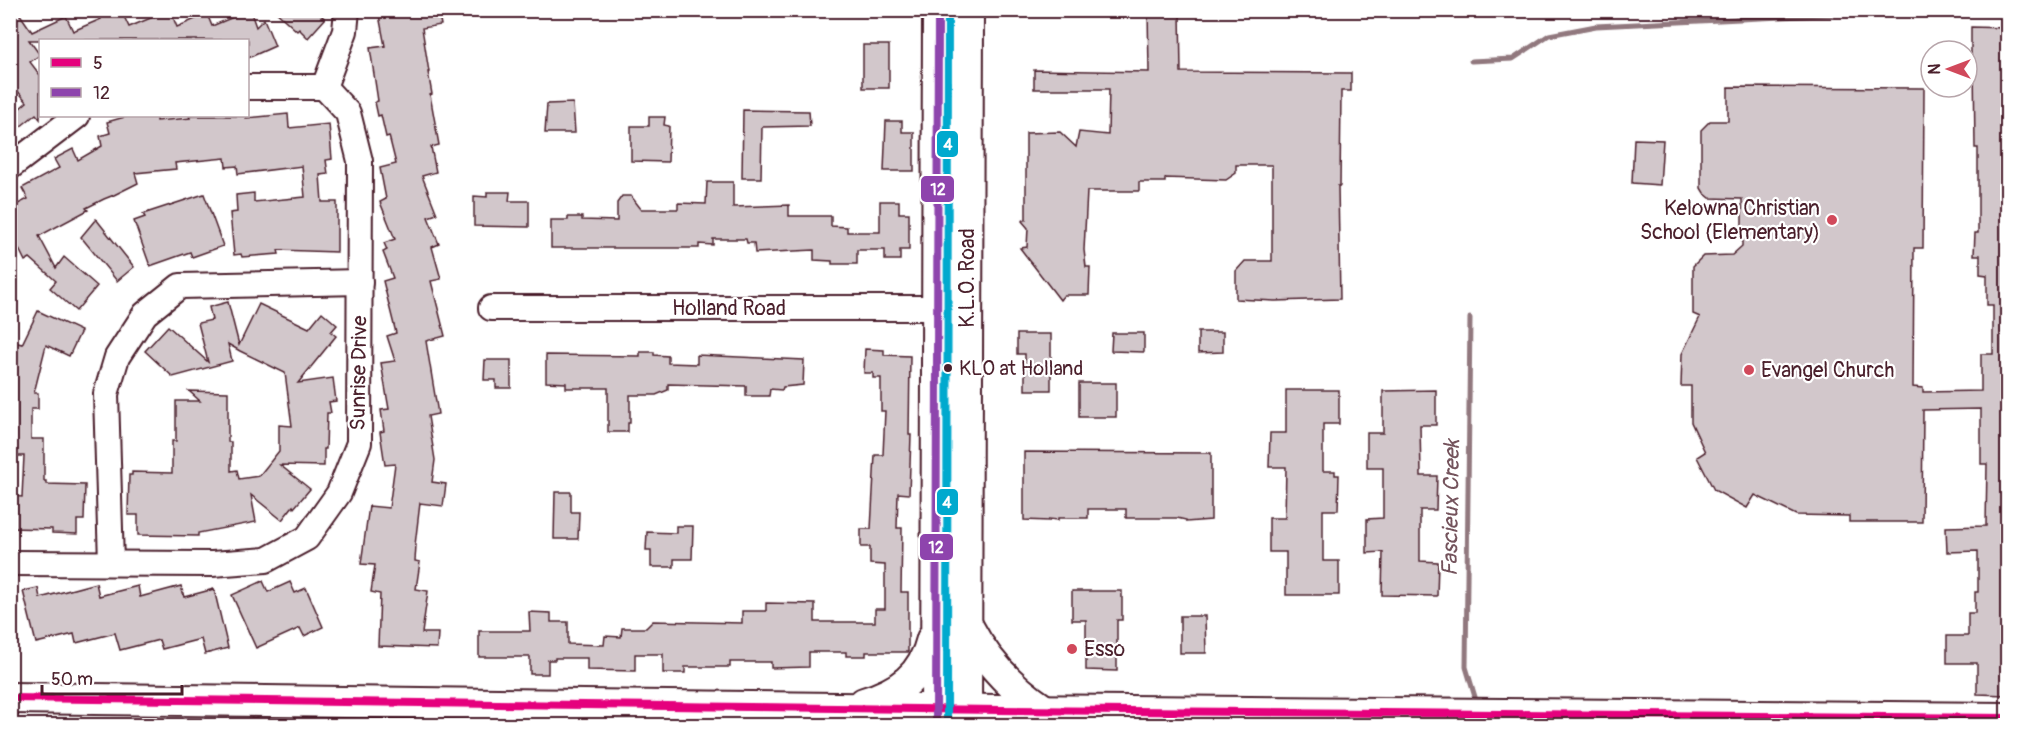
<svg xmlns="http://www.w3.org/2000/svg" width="2018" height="736" viewBox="0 0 2018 736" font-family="Pangolin,sans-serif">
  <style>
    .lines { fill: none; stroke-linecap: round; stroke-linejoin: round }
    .stream { stroke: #91787e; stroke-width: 5 }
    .building { fill: #d2c7cb; stroke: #4a1f2b; stroke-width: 1.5 }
    .minor-casing { stroke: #4a1f2b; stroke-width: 28 }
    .major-casing { stroke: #4a1f2b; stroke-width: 34 }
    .minor { stroke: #fff; stroke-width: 24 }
    .major { stroke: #fff; stroke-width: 30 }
    .bus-1-casing { stroke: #fff; stroke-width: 12 }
    .bus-2-casing { stroke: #fff; stroke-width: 12 }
    .bus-3-casing { stroke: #fff; stroke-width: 12 }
    .bus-1 { stroke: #e5007d; stroke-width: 8 }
    .bus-2 { stroke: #8e44ad; stroke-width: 8 }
    .bus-3 { stroke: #00a9ce; stroke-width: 8 }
    .poi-dot { fill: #d1495b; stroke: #fff; stroke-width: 2 }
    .bus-dot { fill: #4a1f2b; stroke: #fff; stroke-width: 2 }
    .labels { text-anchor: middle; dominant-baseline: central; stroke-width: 4.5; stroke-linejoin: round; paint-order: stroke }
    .bus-label { font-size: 20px; fill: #4a1f2b; stroke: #fff; text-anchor: start }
    .poi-label { font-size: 21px; fill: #4a1f2b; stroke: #fff; text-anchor: start }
    .street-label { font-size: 21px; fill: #4a1f2b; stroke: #fff }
    .water-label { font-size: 22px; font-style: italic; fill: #74535c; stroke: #fff }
    .line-badge { stroke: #fff; stroke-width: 2 }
    .badge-label { font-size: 16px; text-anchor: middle; font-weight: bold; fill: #fff }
  </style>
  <rect width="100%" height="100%" fill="#fff"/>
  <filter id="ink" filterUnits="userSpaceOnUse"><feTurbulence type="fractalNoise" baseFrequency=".0167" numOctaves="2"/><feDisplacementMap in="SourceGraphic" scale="12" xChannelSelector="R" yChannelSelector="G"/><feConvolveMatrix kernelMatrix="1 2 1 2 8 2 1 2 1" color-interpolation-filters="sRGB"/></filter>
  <g filter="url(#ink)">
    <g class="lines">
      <g class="stream">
        <polyline points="1471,61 1513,59 1549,35 1596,26 1922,10"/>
        <polyline points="1470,318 1466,667 1475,697"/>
      </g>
    </g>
    <g class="building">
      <polygon points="10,10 17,10 32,32 66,16 73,31 101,19 100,16 113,10 121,10 129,27 170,10 177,27 207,14 212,26 250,10 256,27 264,19 275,46 248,58 248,40 29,40 40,55 30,62 40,75 40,119 36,114 20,127 11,116 27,102 10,82"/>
      <polygon points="274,10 316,10 325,19 308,38 299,29 297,31"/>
      <polygon points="378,10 438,10 441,25 422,28 429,72 428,72 432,94 430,95 439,145 431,147 436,172 422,176 437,214 428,217 439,244 432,247 441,279 431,281 445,336 426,341 438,414 428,416 435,460 432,482 446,484 443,506 420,503 415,545 416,545 415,561 420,562 416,589 428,591 422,633 438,633 437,648 378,646 380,594 371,592 375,565 361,564 369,506 389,508 395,464 385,465 380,432 384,431 381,410 389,409 381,363 395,361 387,336 396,333 383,281 393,278 383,252 387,250 384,243 395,239 380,202 386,199 380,168 396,164 389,136 386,137 381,115 378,116 375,102 378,101 370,48 385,46"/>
      <polygon points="1148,10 1180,12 1181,72 1351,73 1351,91 1341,91 1340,186 1338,186 1340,299 1275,301 1236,299 1236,271 1245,261 1272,261 1272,165 1236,165 1236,173 1226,180 1165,178 1165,182 1139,182 1139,191 1087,191 1084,250 1086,267 1090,267 1089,295 1064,295 1060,300 1020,248 1027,247 1028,228 1022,221 1026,219 1026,133 1060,132 1076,147 1079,132 1108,135 1109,89 1034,89 1034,70 1149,72"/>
      <polygon points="1971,27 2007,28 2007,255 2006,293 2007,293 2007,695 1977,694 1977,663 1947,663 1947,636 1968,636 1968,613 1975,613 1975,592 1978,592 1978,551 1947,552 1946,527 1986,526 1987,464 1981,464 1981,409 1923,410 1922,522 1849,522 1849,516 1796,515 1755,495 1747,508 1714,490 1697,457 1705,452 1691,422 1691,386 1681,386 1682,354 1700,317 1693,314 1693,266 1703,256 1732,255 1742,246 1742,199 1710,198 1704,193 1701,188 1701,130 1710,121 1728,121 1728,87 1924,88 1923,248 1914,248 1913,387 1923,388 1923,392 1981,391 1981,354 1993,354 1993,305 1987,305 1987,275 1980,274 1980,255 1974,255 1975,233 1978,233 1978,148 1975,148 1974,61 1971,61"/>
      <rect x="863" y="45" width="26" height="43"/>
      <polygon points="573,103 575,133 545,133 547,104"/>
      <polygon points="743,110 809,111 810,126 762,127 761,178 742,178"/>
      <polygon points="288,114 289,128 329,124 332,159 326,160 328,174 320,175 322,202 337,202 337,252 278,250 279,254 242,257 241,254 234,255 230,213 237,212 236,195 254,193 254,202 305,197 302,166 238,174 237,166 226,167 225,158 175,163 176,169 135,173 138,183 114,195 104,199 86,208 88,210 39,236 56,268 64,257 97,286 76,311 50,288 56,281 30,258 25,261 16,243 10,246 10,208 28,199 22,188 59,168 54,159 73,149 78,160 102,146 100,136 110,133 107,122 128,116 156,116 156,121 190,118 189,116 246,116 246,118"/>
      <polygon points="649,117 665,117 664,125 669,126 668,162 631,161 631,126 649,126"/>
      <polygon points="886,121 902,121 902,132 914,132 914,171 884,171"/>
      <polygon points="1634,139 1663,140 1660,185 1632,183"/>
      <polygon points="707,182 733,182 733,207 789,205 789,216 831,216 831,226 847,227 847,232 880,232 880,201 899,201 899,213 909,213 909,250 900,250 900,260 885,260 885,250 857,250 857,264 832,264 832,261 814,260 814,250 755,253 754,243 747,243 746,239 713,239 713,245 699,244 699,248 551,248 551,220 568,220 568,217 582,217 582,220 617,221 617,203 622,196 631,196 641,209 678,209 678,203 706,204"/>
      <polygon points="487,192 510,192 509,201 529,201 529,227 474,226 474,196 487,197"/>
      <polygon points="204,194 223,246 192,257 190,252 150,266 134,221 145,217 143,214"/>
      <polygon points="96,219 134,267 117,281 81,237"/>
      <polygon points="228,302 239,345 259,304 309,328 322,312 337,325 331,332 336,336 298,383 333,378 336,401 329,402 331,413 327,413 326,449 324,449 324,466 280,465 310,489 294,508 293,506 282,520 251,495 256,522 198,533 198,536 138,535 138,515 128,515 129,475 132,475 132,472 172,473 172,441 176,441 176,401 200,401 189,391 228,392 228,442 231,442 231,471 237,470 239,479 259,476 279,451 279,425 292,426 285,373 240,351 228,344 232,361 173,377 145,351 168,326 208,362 198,323 212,320 209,307"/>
      <polygon points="38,311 81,331 69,356 46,345 34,393 38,393 38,409 31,409 31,439 44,439 44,481 46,481 46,484 85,485 84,520 77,520 77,534 52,533 52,529 10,528 12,496 22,497 24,456 10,456 10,341 22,344"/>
      <polygon points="1198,332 1223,332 1223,352 1198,353"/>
      <polygon points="1112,333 1144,333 1144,352 1111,351"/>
      <polygon points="1017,334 1051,334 1051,390 1025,390 1025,354 1017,354"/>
      <polygon points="865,349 884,350 884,355 910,356 909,435 911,435 909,494 898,493 897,528 902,528 901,592 908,592 908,652 866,652 866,656 846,656 846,652 809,652 809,667 771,668 771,662 730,662 730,667 685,667 685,673 663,673 663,654 635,654 635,671 587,670 587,658 555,658 555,660 548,660 548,674 530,674 530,657 479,657 479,631 530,631 529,612 551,613 551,622 568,622 568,644 604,645 605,636 621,637 622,628 646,628 653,621 742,623 742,611 766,611 766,603 815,604 815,622 875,622 875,609 885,609 885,565 870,564 870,547 861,547 861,529 871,529 875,455 883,455 885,411 881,411 881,378 873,378 873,373 864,373"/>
      <polygon points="640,352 654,352 654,355 668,356 668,363 697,364 697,355 804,360 803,385 783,387 782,390 770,389 769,396 746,396 746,386 668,384 668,390 656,395 630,395 630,423 628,423 628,432 608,432 608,388 566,388 566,383 546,382 546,355 640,356"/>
      <polygon points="485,360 511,360 511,388 496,388 496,380 484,380"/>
      <rect x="1079" y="383" width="37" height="34"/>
      <polygon points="1286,390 1339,390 1339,424 1323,424 1323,471 1335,471 1335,475 1339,475 1338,510 1323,510 1323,561 1339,561 1339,595 1286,595 1286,552 1269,552 1269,518 1285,518 1286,467 1269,467 1270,433 1286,433"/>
      <polygon points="1436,390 1436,425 1420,425 1421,476 1437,476 1436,510 1420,510 1420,561 1438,562 1437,596 1382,595 1383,552 1367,553 1367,519 1383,518 1383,468 1367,468 1367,433 1383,433 1383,391"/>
      <polygon points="1024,452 1211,453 1211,520 1186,522 1186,520 1177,518 1126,518 1126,509 1088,509 1088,518 1058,518 1058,520 1049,519 1049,521 1024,520"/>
      <polygon points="555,492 571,492 571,512 579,512 578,539 554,539"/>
      <polygon points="676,526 693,526 692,559 674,559 674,567 651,567 651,550 646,550 647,532 676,533"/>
      <polygon points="263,581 268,592 290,582 295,593 306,588 323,627 304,636 300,628 256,648 232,595"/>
      <polygon points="96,583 99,596 138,586 140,597 181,586 184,597 214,589 228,648 205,654 201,639 162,649 159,640 120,650 115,633 76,643 74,634 36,643 23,591 38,588 40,598"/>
      <polygon points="1072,591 1122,591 1122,620 1117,620 1117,671 1086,670 1086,620 1072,620"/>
      <polygon points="1180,616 1205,616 1206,653 1180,653"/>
    </g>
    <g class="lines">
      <g class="minor-casing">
        <g id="minor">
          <polyline points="324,87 345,31 347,10"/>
          <polyline points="10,167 77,116"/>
          <polyline points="491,308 953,308"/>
          <polyline points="10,563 212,564 266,560 307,538 339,493 359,443 360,161 348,113 324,87 248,87"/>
          <polyline points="111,563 106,394 117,357 145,314 180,286 360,282"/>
        </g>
      </g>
      <g class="major-casing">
        <g id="major">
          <path d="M967,625c18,35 44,63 77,85"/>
          <polyline points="10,698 1000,710 2008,718"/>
          <path d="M864,703c35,-10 59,-27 68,-64"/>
          <polyline points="936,726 938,10"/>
          <polyline points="966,726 968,10"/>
        </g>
      </g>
      <use href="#minor" class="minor"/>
      <use href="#major" class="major"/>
      <g class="bus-1-casing">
        <polyline id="bus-1" points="10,698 1000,710 2008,718"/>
      </g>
      <g class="bus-2-casing">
        <polyline id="bus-2" points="936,726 938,10"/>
      </g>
      <g class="bus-3-casing">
        <polyline id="bus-3" points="947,726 948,10"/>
      </g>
      <use href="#bus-1" class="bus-1"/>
      <use href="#bus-2" class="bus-2"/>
      <use href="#bus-3" class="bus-3"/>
    </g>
  </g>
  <g class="poi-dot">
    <circle cx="1832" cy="220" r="6"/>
    <circle cx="1749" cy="370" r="6"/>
    <circle cx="1072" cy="649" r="6"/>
  </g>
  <circle class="bus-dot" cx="948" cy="368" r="5"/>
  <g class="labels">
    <g class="bus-label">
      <text x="959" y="368">KLO at Holland</text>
    </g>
    <g class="poi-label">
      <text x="1820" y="208" text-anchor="end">Kelowna Christian<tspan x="1820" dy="24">School (Elementary)</tspan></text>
      <text x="1761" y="370">Evangel Church</text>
      <text x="1084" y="649">Esso</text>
    </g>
    <g class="street-label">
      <text transform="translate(967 278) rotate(-90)">K.L.O. Road</text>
      <text x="729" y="308">Holland Road</text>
      <text transform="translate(359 373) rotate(-89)">Sunrise Drive</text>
    </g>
    <g class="water-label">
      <text transform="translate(1451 508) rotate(-89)">Fascieux Creek</text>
    </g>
  </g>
  <g class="line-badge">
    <rect x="936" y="130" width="23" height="28" rx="6" fill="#00a9ce"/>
    <rect x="920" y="175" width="35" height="28" rx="6" fill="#8e44ad"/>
    <rect x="936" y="488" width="23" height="28" rx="6" fill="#00a9ce"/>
    <rect x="919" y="533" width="35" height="28" rx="6" fill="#8e44ad"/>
  </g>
  <g class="badge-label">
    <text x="948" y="150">4</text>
    <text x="938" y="195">12</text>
    <text x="947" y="508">4</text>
    <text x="936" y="553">12</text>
  </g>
  <rect width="2018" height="736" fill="none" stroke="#fff" stroke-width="36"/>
  <rect x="18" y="18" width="1982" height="700" fill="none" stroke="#4a1f2b" stroke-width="2" filter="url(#ink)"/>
  <rect x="39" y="39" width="210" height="78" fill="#ffffff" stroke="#b7a5aa" stroke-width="1.5"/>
  <rect x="51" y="58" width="30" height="9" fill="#e5007d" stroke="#b7a5aa" stroke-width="1.5"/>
  <text x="93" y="69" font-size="18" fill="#4a1f2b">5</text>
  <rect x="51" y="88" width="30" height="9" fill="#8e44ad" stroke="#b7a5aa" stroke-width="1.5"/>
  <text x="93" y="99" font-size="18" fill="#4a1f2b">12</text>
  <g transform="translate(1949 69) rotate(270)"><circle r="28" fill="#ffffff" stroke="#b7a5aa" stroke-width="1.5"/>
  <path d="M0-4.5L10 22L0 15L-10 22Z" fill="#d1495b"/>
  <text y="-9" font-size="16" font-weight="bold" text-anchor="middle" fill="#4a1f2b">N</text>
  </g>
  <path d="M42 685v9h140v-9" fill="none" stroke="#4a1f2b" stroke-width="3"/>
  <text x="51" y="685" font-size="18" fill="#4a1f2b" stroke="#ffffff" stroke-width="4.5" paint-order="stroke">50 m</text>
</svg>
